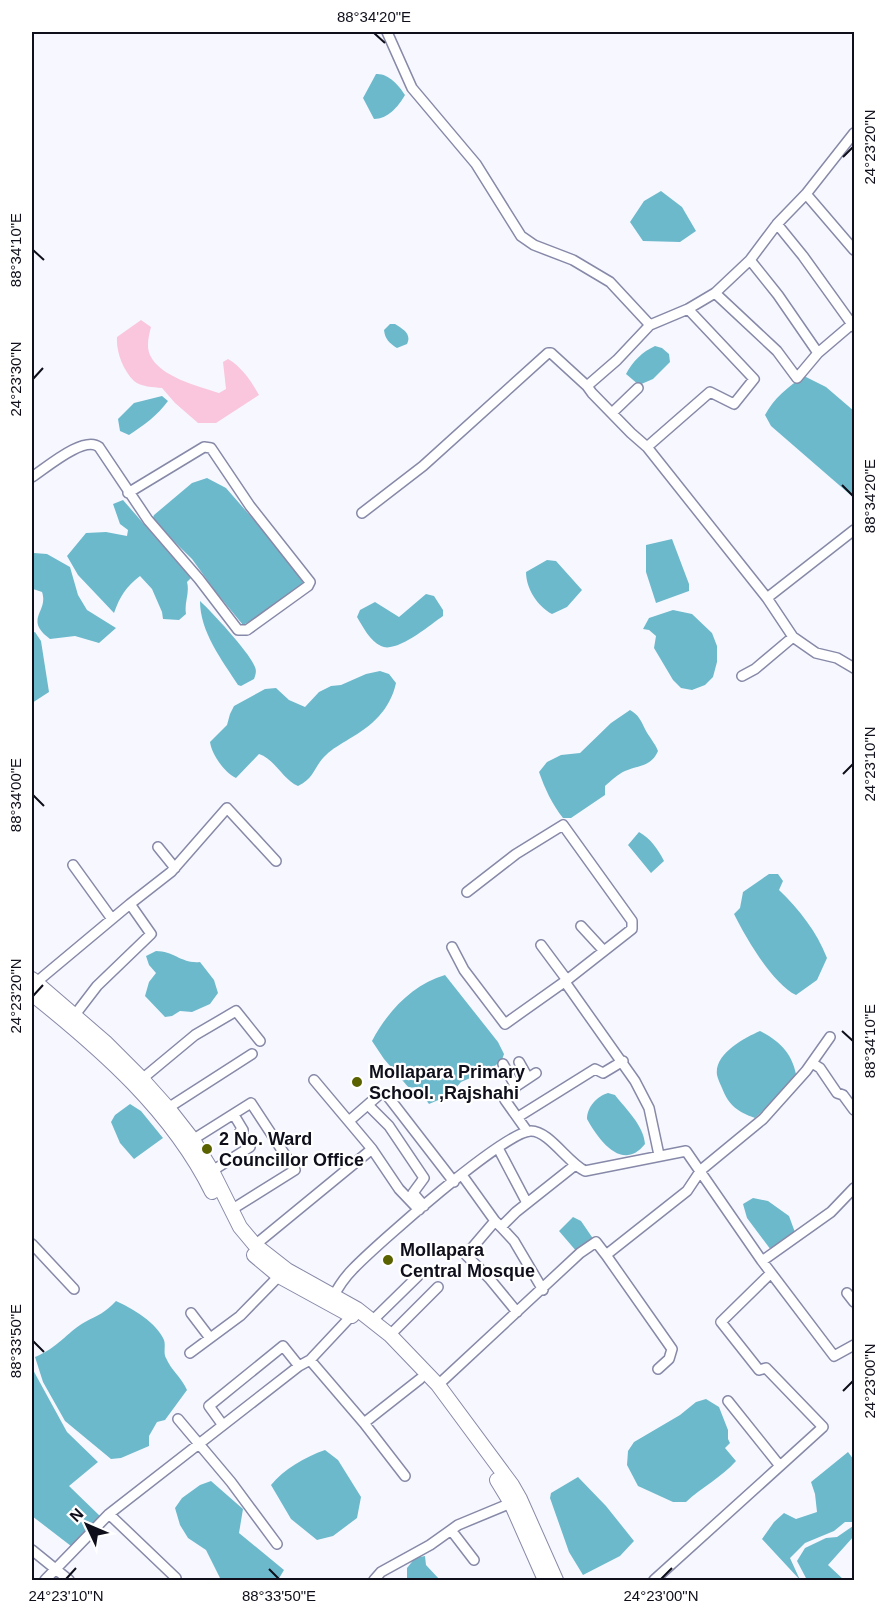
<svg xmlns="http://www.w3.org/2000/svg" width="886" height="1612" viewBox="0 0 886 1612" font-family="Helvetica,sans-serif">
<rect width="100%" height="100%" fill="#f7f8ff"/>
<path fill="#f9c6de" d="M 141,320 L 151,327 C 149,335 146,346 150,355 C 160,377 198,386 219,393 L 226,389 L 223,362 L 228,359 C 242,367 251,381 259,395 L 216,423 L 198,423 L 175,403 L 162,388 C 153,387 141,387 134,381 C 123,370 116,352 117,337 Z"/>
<path fill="#6db9cc" d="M 376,74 C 388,73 399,85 405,95 C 398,107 388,119 374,119 L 363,98 Z
M 661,191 L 682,207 L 696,231 L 680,242 L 643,241 L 630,222 L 644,201 Z
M 390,324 L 395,324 C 403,329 412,334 407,344 L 397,348 C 389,343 385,339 384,330 Z
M 655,346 L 662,348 L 669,354 L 670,362 L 653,379 L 639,385 L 626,374 C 633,361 642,352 655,346 Z
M 804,376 L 826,387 L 854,411 L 854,498 L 771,426 L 765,415 C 774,398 788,387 804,376 Z
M 162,396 L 168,401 C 158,415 143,426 129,435 L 120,431 L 118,419 L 134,403 Z
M 207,478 L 226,488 L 288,559 L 304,584 L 279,606 L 243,625 L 215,591 L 192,559 L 152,520 L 154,515 L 192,483 Z
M 123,500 L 191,578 L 187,582 C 190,593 184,602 186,614 L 179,620 L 163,619 L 162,612 L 152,589 L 140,576 C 126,587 120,596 114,613 L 78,575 L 67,556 L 86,533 L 106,532 L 127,536 L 128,530 L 120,524 L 113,504 Z
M 672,539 L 689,584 L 689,591 L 656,603 L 646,572 L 646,545 Z
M 34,553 L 47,554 L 70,567 L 78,595 L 87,610 L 116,628 L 99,643 L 75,636 L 50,639 C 23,619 49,612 42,592 L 33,589 L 32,585 L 32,555 Z
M 547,560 L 556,561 L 582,590 L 567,607 L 552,614 C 537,606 526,588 526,572 Z
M 426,594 L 434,596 L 443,610 L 443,616 C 430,625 396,654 381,646 C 370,641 363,627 357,617 L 360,610 L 375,602 L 399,617 Z
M 200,601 C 212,612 248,651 254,665 C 257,670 256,674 254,679 L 241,686 L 238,685 C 222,660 200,632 200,601 Z
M 673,610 L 692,614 L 712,633 L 717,646 L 717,662 L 713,677 L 705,685 L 692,690 L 681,688 L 673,680 L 654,648 L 656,636 L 649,630 L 643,629 L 649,618 Z
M 35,632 L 41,641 L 49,692 L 32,703 L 32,633 Z
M 380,671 L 389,674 L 396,683 C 390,710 372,726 349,739 C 341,744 332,749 326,755 C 314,766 315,778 298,786 C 282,779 276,760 259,754 L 236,778 C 224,772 212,755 210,742 L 227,725 L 230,714 L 234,706 L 265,689 L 276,688 L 289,700 L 305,707 L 319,692 L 331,686 L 341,685 L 366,674 Z
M 630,710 C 639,715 641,721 645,729 C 649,737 655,743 658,751 C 651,767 639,765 625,771 C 618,774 611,781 605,786 L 605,795 L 571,818 L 563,818 C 552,804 545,789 539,772 L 547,762 L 561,755 L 580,753 L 611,723 Z
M 639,832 C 651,839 658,849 664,861 L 651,873 L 628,845 Z
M 769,874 L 778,874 L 783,881 L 779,890 C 799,909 817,932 827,958 L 817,980 L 796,995 C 772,983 746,938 734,914 L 740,908 L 743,892 Z
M 156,951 C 174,951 182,964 200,962 L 214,980 L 218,993 L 210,1004 L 192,1012 L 180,1011 L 172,1016 L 165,1017 L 145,996 L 149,982 L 156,973 L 149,965 L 146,956 Z
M 445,975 L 498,1042 L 504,1054 L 502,1060 L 491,1069 L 461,1082 L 450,1095 L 429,1104 L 416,1087 L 409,1088 L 384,1059 L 372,1041 C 387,1012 413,984 445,975 Z
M 760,1031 C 781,1042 793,1054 797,1079 L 755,1118 C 738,1112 729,1106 722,1088 C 720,1084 718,1079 717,1075 C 714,1054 744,1038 760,1031 Z
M 608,1093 L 615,1095 C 626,1109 644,1126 645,1144 C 622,1173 598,1139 587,1119 C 587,1107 597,1096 608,1093 Z
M 130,1104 L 141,1111 L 163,1138 L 134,1159 L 120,1143 L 111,1122 L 115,1115 Z
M 753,1198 L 768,1201 L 789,1216 L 796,1235 L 771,1250 L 747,1218 L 743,1204 Z
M 573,1217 L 581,1221 L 594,1240 L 577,1252 L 559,1231 Z
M 116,1301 C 132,1308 157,1323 164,1340 C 166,1345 163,1353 166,1358 C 171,1370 182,1378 187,1390 L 165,1420 L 157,1422 L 149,1436 L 149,1446 L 121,1458 L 111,1459 L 65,1421 L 43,1382 L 35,1357 C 58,1348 66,1333 85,1322 C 98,1315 105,1313 116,1301 Z
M 32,1368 L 67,1432 L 98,1462 L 69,1486 L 100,1516 L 71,1546 L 32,1516 Z
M 706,1399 L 719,1407 L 728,1430 L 728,1439 L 730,1443 L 725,1448 L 736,1461 C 722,1477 702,1487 686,1502 L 673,1502 L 638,1486 L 627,1465 L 628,1451 L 634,1442 L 680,1415 L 696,1402 Z
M 325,1450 L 338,1460 L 361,1497 L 357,1518 L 333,1536 L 317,1540 L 291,1519 L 271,1485 C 284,1469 305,1457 325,1450 Z
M 848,1452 L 854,1460 L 854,1522 L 845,1522 L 834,1531 L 805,1543 L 790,1558 L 800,1580 L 762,1539 L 774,1522 L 784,1513 L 796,1519 L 817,1512 L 815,1494 L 811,1482 Z
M 578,1477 L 606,1506 L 634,1541 L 620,1556 L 583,1575 L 569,1552 L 550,1498 L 551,1493 Z
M 211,1481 L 243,1509 L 239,1533 L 284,1570 L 278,1580 L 221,1580 L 206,1550 L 188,1538 L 180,1525 L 175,1508 L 182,1498 L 200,1485 Z
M 853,1526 L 854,1536 L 828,1565 L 844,1580 L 807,1580 L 797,1561 L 805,1548 L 826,1538 L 837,1537 Z
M 425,1556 L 426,1565 L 440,1580 L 407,1580 L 407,1568 L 415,1558 Z"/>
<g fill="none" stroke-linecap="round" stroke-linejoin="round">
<g stroke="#8789a8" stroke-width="12">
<path id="street" d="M 387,32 L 412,88 L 476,164 L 521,236 L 534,245 L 573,260 L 610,282 L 650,325 L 617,360 L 587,386 L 592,393 L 631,433 L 647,447 L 767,598 L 793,637 L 816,653 L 837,658 L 854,668
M 806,194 L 854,250
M 777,224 L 803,256 L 854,327
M 750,260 L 778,295 L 818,353 L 852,324
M 715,293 L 777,351 L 797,378 L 818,353
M 650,325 L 688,309 L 715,293 L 750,260 L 777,224 L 806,194 L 854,133
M 612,413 L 638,388
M 647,447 L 710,392 L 734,404 L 754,379 L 688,309
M 32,477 C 46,468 84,435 99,447 L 148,520 L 199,579 L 238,630 L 247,630 L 308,586 L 310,582 L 250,506 L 211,448 L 204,447 L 128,493
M 362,513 L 423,466 L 548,353 L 551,353 L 587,386
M 767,598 L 854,530
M 742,676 L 755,669 L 793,637
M 158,847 L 175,868
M 73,865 L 112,919
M 581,926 L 604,951
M 541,945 L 567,980
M 452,947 L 464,970 L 505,1024 L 567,980 L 632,929 L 632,921 L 563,825 L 516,854 L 467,892
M 565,982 L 635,1081 L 649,1108 L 659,1155
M 33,985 L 130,904
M 71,1020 L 97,986 L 151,934 L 130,904 L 171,872 L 227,808 L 276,861
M 519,1062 L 528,1078
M 812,1063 L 820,1068 L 837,1093 L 843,1095 L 854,1110
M 503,1064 L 516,1087
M 142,1079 L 195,1035 L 236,1011 L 260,1041
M 314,1080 L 372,1149
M 368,1105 L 389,1126 L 424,1178 L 413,1193 L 424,1206
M 168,1108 L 252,1054
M 518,1117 L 595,1069 L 603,1073 L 623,1061
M 349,1121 L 380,1094 L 386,1094 L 454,1182
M 527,1131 L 505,1100 L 506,1093 L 536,1073
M 189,1142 L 251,1103 L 295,1170 L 231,1210
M 498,1148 L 527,1203
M 212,1171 L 250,1147 L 240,1131 L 243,1130 L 234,1115
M 462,1175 L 495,1221
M 501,1227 L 514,1241 L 543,1290
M 32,1244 L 74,1289
M 255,1245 L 372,1149 L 399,1189 L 419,1210
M 606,1255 L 672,1349 L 669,1359 L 658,1369
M 762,1261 L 831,1212 L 854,1188
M 771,1273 L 721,1322 L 759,1370 L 766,1368 L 823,1427 L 780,1466
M 847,1293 L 854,1302
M 332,1299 C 337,1289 345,1277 353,1269 C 376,1245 505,1131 531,1131 C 549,1131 567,1162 585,1171 L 686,1151 L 762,1261 L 834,1356 L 854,1345
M 517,1312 L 489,1278 L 466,1255 L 495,1221 L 501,1227 L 516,1212 L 574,1166
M 191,1313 L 210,1338
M 372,1321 L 418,1276
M 390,1335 L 438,1287
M 190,1353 L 240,1316 L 279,1276
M 310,1360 L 364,1423 L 420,1379
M 438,1385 L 580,1253 L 596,1242 L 606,1255 L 687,1191 L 701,1170 L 763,1119 L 806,1071 L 830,1037
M 178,1419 L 231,1482 L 277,1544
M 364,1423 L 405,1476
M 222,1424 L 209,1406 L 283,1346 L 299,1366
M 109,1514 L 176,1578
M 451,1530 L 474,1560
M 32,1550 L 69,1580
M 45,1580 L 109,1514 L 299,1366 L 310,1360 L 355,1312
M 374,1580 L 381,1572 L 430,1545 L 458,1525 L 511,1503
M 654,1580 L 780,1466 L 728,1401"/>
</g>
<g stroke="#8789a8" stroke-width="16">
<path id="secondary" d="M 32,979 L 105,1042 L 142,1079 L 168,1108 L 193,1140 L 212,1171 L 240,1227 L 255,1245 L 287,1270 L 357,1309 L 390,1335 L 438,1385 L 512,1485 L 520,1499 L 556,1580
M 32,994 C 101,1049 172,1111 212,1192
M 254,1255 L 279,1276 L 352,1316
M 497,1480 L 511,1503 L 545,1580"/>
</g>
<use href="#street" stroke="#fff" stroke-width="9"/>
<use href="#secondary" stroke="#fff" stroke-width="14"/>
</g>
<path fill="none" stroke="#0e0f1a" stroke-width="2" d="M 374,33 L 385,43M 843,157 L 853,147M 33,250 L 44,260M 33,379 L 43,368M 842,485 L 853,496M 843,774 L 853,764M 33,795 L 44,806M 33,996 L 43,985M 842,1031 L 853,1041M 33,1341 L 44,1352M 843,1391 L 853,1381M 269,1569 L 279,1579M 66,1579 L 76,1568M 661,1579 L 672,1568"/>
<g fill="#5a6200" stroke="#fff" stroke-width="2">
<circle cx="357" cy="1082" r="6"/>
<circle cx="207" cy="1149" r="6"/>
<circle cx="388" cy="1260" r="6"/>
</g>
<g text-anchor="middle" stroke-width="4.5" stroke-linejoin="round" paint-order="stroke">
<g font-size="18" font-weight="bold" fill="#0e0f1a" stroke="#fff" text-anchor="start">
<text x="369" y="1078">Mollapara Primary<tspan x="369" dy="21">School. ,Rajshahi</tspan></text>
<text x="219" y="1145">2 No. Ward<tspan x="219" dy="21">Councillor Office</tspan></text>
<text x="400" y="1256">Mollapara<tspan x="400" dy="21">Central Mosque</tspan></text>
</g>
</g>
<rect width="886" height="1612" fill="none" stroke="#ffffff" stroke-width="66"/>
<g transform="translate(87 1525) rotate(314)" stroke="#ffffff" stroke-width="4.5" paint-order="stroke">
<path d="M0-4.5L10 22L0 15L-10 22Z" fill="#0e0f1a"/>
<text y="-9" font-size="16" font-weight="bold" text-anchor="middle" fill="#0e0f1a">N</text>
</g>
<rect x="33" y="33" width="820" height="1546" fill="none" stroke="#0e0f1a" stroke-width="2"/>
<g font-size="15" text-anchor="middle" fill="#0e0f1a">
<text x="374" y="22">88°34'20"E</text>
<text transform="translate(870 147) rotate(-90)" y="5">24°23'20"N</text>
<text transform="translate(16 250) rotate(-90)" y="5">88°34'10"E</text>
<text transform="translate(16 379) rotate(-90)" y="5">24°23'30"N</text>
<text transform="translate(870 496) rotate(-90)" y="5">88°34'20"E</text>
<text transform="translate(870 764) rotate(-90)" y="5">24°23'10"N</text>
<text transform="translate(16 795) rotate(-90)" y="5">88°34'00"E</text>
<text transform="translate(16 996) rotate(-90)" y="5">24°23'20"N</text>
<text transform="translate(870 1041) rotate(-90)" y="5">88°34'10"E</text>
<text transform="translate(16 1341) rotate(-90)" y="5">88°33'50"E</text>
<text transform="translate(870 1381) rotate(-90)" y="5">24°23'00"N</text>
<text x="66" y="1601">24°23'10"N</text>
<text x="279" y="1601">88°33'50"E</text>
<text x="661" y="1601">24°23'00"N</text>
</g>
</svg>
